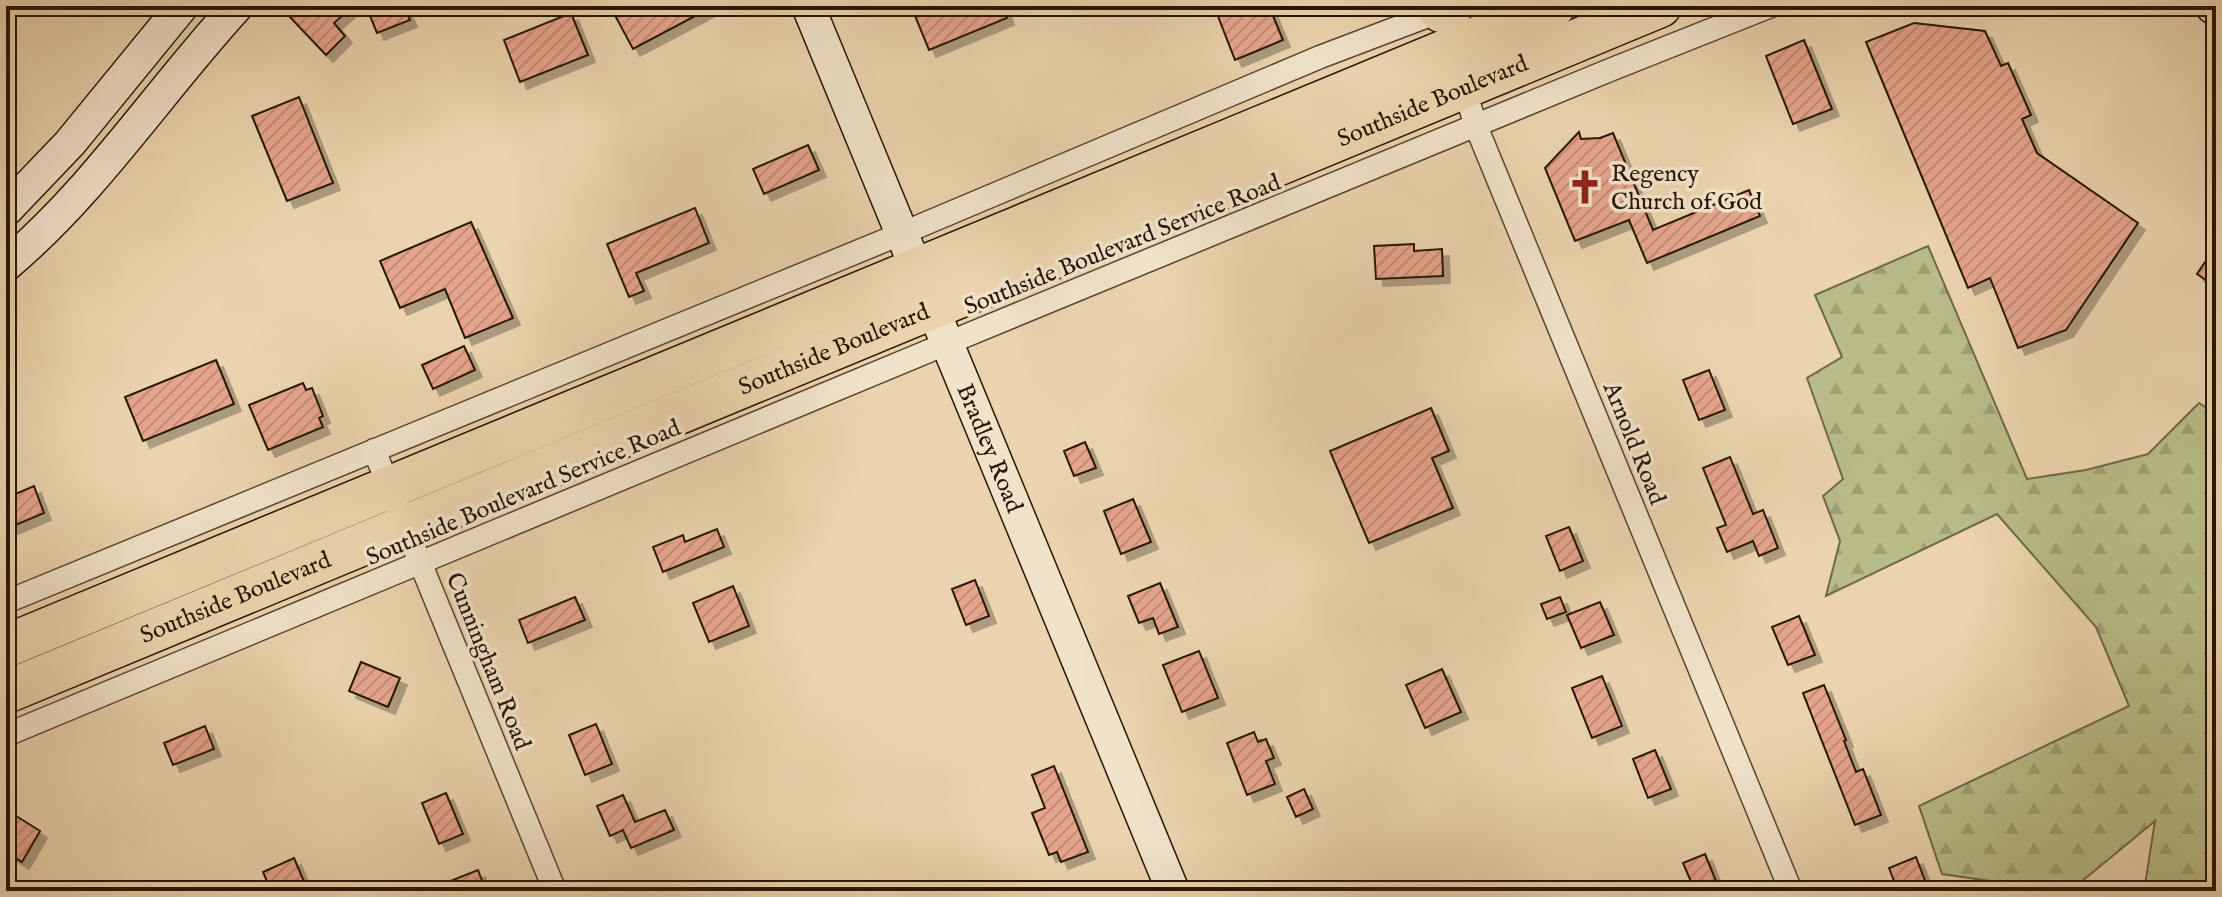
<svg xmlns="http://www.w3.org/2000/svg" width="2222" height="897" viewBox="0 0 2222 897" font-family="'IM FELL English',serif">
<defs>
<pattern id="forest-firs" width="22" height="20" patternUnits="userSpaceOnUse" patternTransform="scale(2)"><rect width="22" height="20" fill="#b8bc88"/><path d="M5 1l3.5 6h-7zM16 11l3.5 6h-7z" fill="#9ea174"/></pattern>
<pattern id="building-hatch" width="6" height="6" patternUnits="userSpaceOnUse" patternTransform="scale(2)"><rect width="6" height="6" fill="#e5a48c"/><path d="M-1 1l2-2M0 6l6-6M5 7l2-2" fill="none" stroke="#c48c77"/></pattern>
<filter id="shadow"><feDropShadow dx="7" dy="7" stdDeviation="0" flood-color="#0004"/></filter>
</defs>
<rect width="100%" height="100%" fill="#ead3ad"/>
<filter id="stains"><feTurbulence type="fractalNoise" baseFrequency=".0025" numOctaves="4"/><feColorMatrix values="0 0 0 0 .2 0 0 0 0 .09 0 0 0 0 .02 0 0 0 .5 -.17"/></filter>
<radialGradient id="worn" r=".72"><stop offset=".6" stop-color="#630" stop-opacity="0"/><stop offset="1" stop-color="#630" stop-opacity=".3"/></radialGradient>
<path fill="url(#forest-firs)" stroke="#706847" stroke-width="2" d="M 1928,246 L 2027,479 L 2086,470 L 2148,454 L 2199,403 L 2216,414 L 2216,891 L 2144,891 L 2155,821 L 2070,891 L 2006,891 L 1997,882 L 1942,874 L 1919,806 L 2129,706 L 2096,627 L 1997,514 L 1826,596 L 1840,541 L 1823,496 L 1843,479 L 1807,378 L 1842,357 L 1815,295 Z"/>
<path fill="url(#building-hatch)" stroke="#281506" stroke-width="2" filter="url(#shadow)" d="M 297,6 L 353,6 L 334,23 L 345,36 L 326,55 L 288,15 Z
M 366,6 L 404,6 L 410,20 L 377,33 Z
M 610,6 L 714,6 L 633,49 Z
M 911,6 L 1003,6 L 1007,18 L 929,50 Z
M 1214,6 L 1269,6 L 1283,40 L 1235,60 Z
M 571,13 L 588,55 L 520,82 L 504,40 Z
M 1914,23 L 1985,31 L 2001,66 L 2008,63 L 2031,115 L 2022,119 L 2037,153 L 2138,223 L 2066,330 L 2018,348 L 1990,278 L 1968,288 L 1866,42 Z
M 1804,40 L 1832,109 L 1793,124 L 1766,56 Z
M 299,97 L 333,183 L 287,201 L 252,116 Z
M 1579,132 L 1581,139 L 1600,138 L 1613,133 L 1653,230 L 1749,190 L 1760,216 L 1647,263 L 1629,220 L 1575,241 L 1545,168 Z
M 808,145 L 819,170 L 764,194 L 753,169 Z
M 695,208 L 709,243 L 636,273 L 644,291 L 629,297 L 607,244 Z
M 471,222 L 513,318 L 465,338 L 445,289 L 400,308 L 380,261 Z
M 1414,244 L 1414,251 L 1442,249 L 1443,276 L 1376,279 L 1374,246 Z
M 2216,246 L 2216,287 L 2197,274 Z
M 464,346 L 475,370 L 433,389 L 422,365 Z
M 216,360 L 234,404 L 143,441 L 125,397 Z
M 1709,370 L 1725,410 L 1699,420 L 1683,380 Z
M 303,383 L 306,390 L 312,388 L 323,416 L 319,418 L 323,427 L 268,450 L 249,405 Z
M 1431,408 L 1449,451 L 1432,458 L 1453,508 L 1369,543 L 1330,451 Z
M 1085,442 L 1096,468 L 1074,476 L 1064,451 Z
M 1730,457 L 1753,514 L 1763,510 L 1778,548 L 1759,556 L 1753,541 L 1727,552 L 1717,528 L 1726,525 L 1703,468 Z
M 34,486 L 44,513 L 6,529 L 6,498 Z
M 1133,499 L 1151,542 L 1121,554 L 1104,511 Z
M 1569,527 L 1583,561 L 1560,571 L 1546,536 Z
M 717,529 L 724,547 L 663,572 L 653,547 L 683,535 L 685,542 Z
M 975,580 L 989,616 L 966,625 L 952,589 Z
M 1160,583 L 1178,627 L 1159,634 L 1153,618 L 1139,623 L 1128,596 Z
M 733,586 L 749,626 L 709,642 L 693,603 Z
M 575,597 L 585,620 L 528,643 L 519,620 Z
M 1560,597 L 1566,612 L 1547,619 L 1541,604 Z
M 1600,602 L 1614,635 L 1581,648 L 1567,615 Z
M 1799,616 L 1815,655 L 1788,665 L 1772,627 Z
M 1199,651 L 1218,698 L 1182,712 L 1163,665 Z
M 361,662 L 400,678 L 388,707 L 349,691 Z
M 1442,669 L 1461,712 L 1425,728 L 1406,685 Z
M 1602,676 L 1622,726 L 1592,738 L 1572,688 Z
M 1824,685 L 1846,740 L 1844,741 L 1856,772 L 1863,769 L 1881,815 L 1855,825 L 1803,693 Z
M 596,724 L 612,764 L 585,775 L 569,735 Z
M 205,726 L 214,749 L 173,765 L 164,743 Z
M 1254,732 L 1258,742 L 1266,739 L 1274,758 L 1266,761 L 1275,784 L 1247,795 L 1227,743 Z
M 1655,750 L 1671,789 L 1648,798 L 1633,759 Z
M 1054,766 L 1088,852 L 1061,862 L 1057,852 L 1049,855 L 1032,813 L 1045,808 L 1032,775 Z
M 1304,789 L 1313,809 L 1296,817 L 1287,797 Z
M 446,793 L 463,834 L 439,844 L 422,803 Z
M 623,795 L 635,822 L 665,810 L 674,830 L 631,848 L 623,830 L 610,836 L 597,806 Z
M 13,814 L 40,831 L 22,862 L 6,852 L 6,826 Z
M 1705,854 L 1720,891 L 1695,891 L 1683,863 Z
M 1916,857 L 1929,891 L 1898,891 L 1889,868 Z
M 294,858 L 308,891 L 271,891 L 263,872 Z
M 478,870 L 486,891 L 428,891 L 428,890 Z"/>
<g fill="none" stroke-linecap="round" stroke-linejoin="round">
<g stroke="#584430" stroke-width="25">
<path id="street" d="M 1462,81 L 1476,126 L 1791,891
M 374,450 L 555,891
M 6,602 L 903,233 L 1320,57 L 1441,11 L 1443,17
M 6,735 L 948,343 L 1610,70 L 1771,6"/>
</g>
<g stroke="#281506" stroke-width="35">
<g id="secondary">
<path id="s1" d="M 808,6 L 1173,891"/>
<path d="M 6,210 L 70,143 L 182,6"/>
<path d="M 6,265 C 95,190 159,91 237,6"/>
</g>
</g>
<g stroke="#281506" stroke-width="39">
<path id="primary" d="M 2214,6 L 2216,7"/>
</g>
<g stroke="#281506" stroke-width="45">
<g id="highway">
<path d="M 1441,11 L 1452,6"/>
<path d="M 6,646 L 1554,6"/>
<path id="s2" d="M 6,692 L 1660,6"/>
</g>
</g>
<use href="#street" stroke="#f1e2ca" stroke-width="22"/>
<use href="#secondary" stroke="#f1e2ca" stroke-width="32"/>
<use href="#primary" stroke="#ead3ad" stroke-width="36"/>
<use href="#highway" stroke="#ead3ad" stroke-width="42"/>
</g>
<defs>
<g id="church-bare" transform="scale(2.76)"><path d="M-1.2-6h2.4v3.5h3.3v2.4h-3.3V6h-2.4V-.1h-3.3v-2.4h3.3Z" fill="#8f2418" stroke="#f1e2ca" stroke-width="2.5" paint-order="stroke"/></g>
</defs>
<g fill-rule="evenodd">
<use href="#church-bare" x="1585" y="187"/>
</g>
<g text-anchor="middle" stroke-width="7" stroke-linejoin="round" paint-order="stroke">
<g font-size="24" fill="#281506" stroke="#f1e2ca">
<text dy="8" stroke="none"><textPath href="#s2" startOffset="1544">Southside Boulevard</textPath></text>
<text transform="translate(1122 244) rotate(-22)" y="8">Southside Boulevard Service Road</text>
<text dy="8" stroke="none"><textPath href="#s2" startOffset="896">Southside Boulevard</textPath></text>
<text transform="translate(1635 443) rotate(68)" y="8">Arnold Road</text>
<text dy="8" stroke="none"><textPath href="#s1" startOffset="478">Bradley Road</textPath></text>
<text transform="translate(523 492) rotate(-23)" y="8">Southside Boulevard Service Road</text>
<text dy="8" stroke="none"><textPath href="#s2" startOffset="248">Southside Boulevard</textPath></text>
<text transform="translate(489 661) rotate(68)" y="8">Cunningham Road</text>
</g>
<g font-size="24" fill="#281506" stroke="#f1e2ca" text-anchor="start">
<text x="1611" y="181">Regency<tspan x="1611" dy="28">Church of God</tspan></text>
</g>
</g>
<rect width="2222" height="897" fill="none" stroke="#ead3ad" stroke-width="32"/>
<rect x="8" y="8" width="2206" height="881" fill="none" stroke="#281506" stroke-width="4"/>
<rect x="16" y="16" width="2190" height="865" fill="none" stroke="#281506" stroke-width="2"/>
<rect width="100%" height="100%" filter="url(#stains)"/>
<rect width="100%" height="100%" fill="url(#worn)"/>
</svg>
